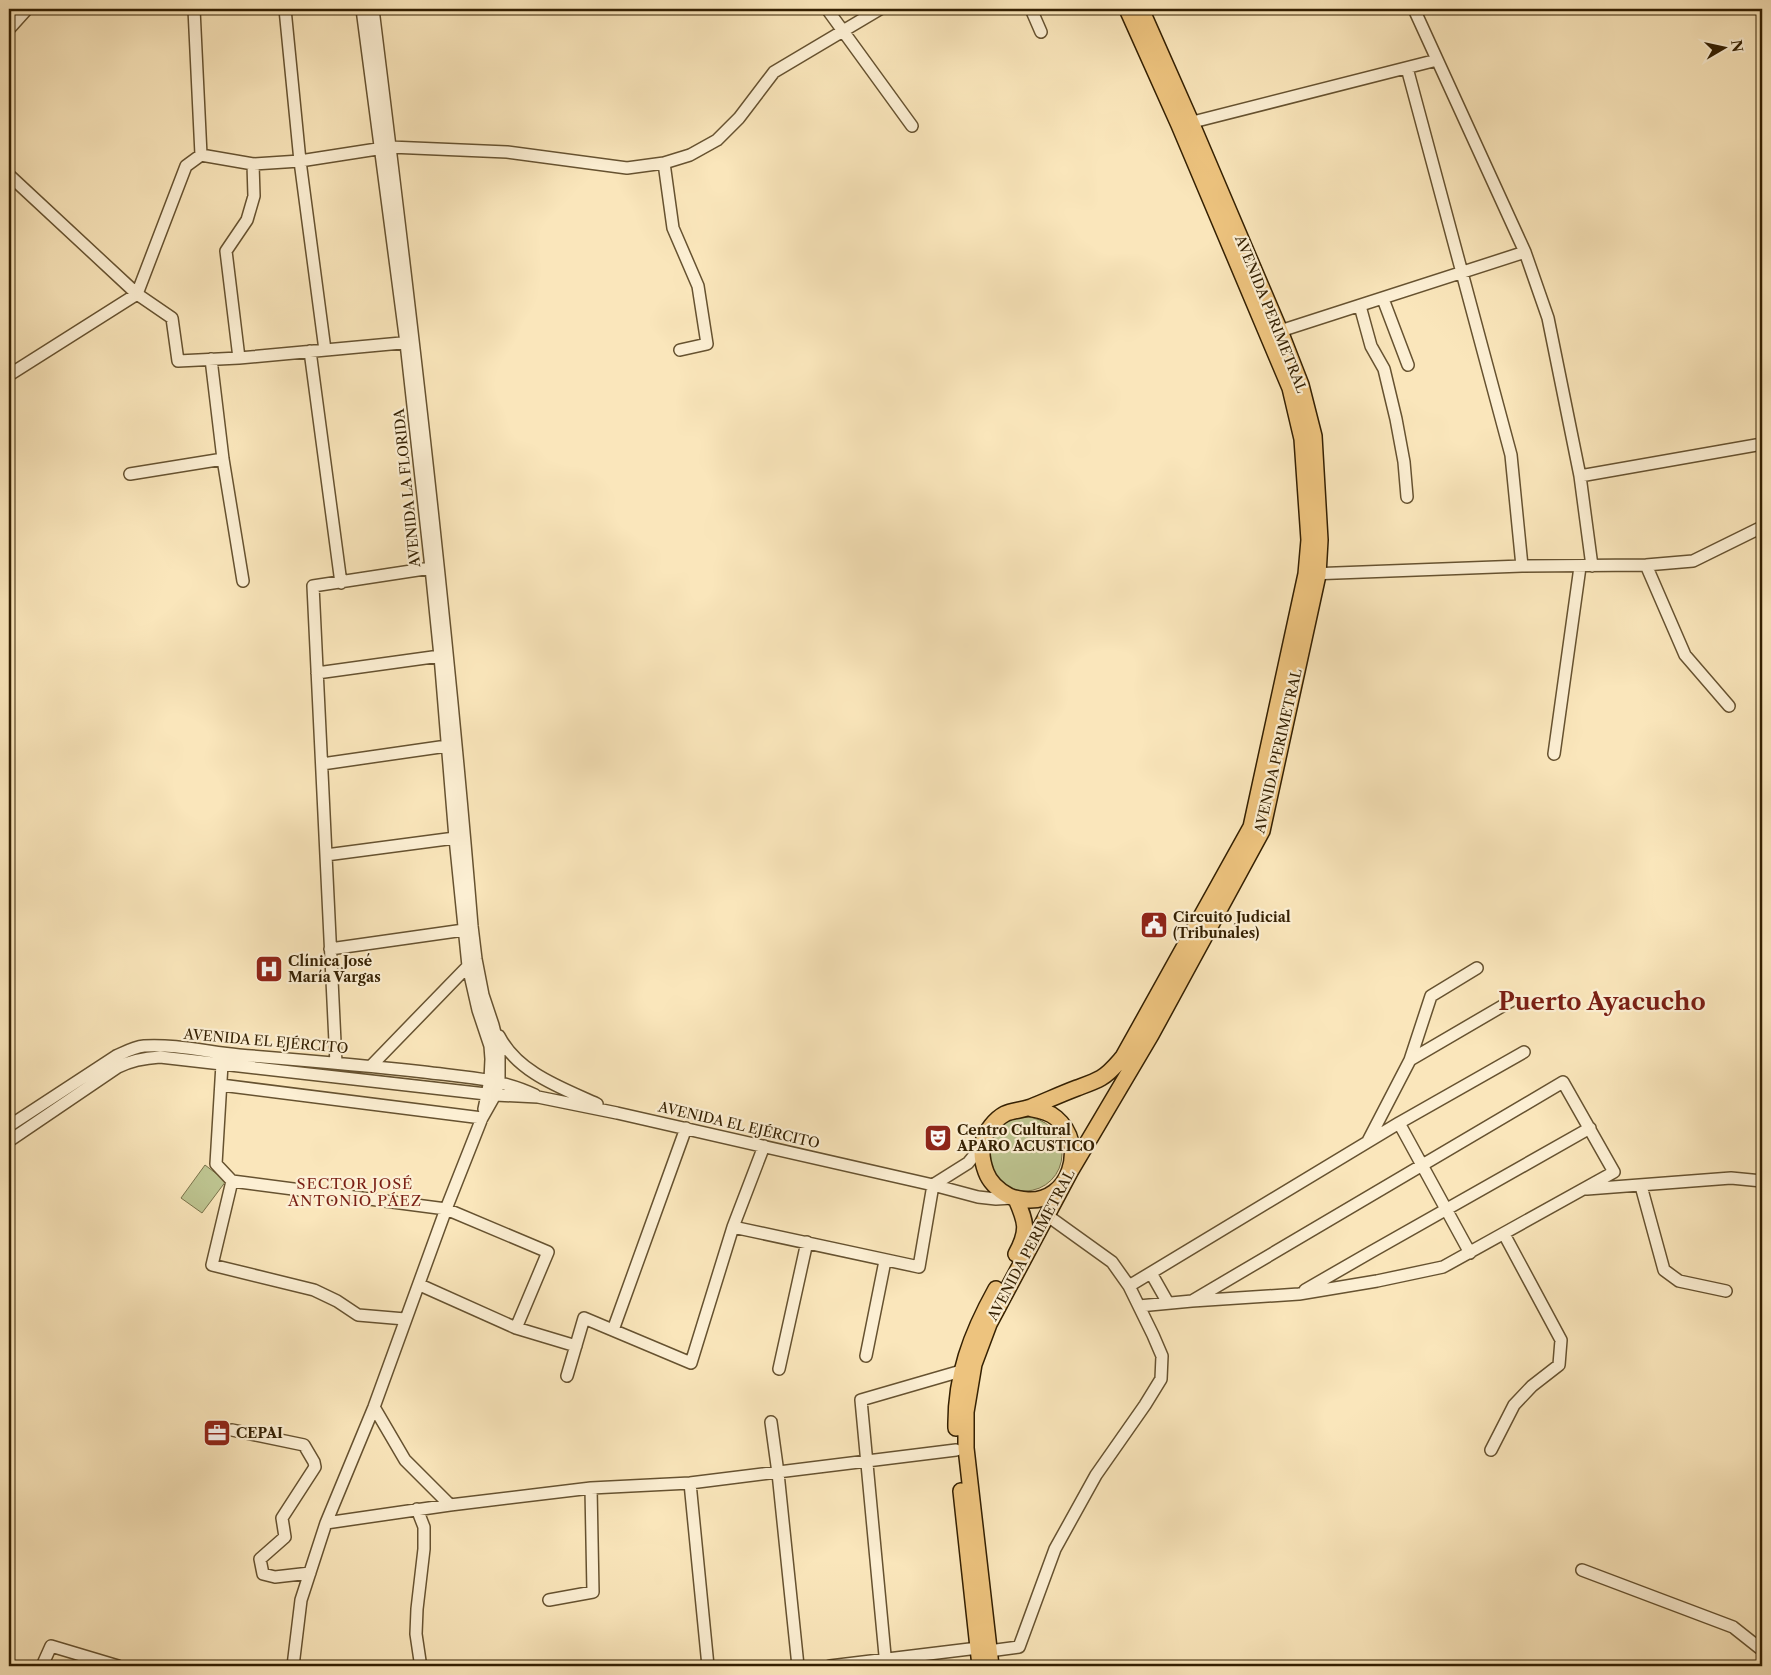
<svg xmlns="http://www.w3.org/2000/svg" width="1771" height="1675" viewBox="0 0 1771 1675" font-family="'Libre Caslon Text',serif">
<rect width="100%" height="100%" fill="#fae6bb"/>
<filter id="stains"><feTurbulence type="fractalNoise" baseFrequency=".004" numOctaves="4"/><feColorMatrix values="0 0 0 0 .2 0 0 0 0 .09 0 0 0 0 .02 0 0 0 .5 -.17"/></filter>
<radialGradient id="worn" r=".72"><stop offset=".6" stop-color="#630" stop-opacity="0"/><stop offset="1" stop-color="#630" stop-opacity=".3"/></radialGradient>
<path fill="#bec591" stroke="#79724a" d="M988 1154a37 37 0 1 1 74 0a37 37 0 1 1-74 0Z
M 205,1165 L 226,1181 L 202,1213 L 181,1198 Z"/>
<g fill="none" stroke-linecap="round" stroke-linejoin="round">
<g stroke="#665230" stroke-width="14">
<path id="minor" d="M 194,9 L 201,155
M 285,9 L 300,161 L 325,350
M 362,9 L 406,343 L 431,568 L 440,656 L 455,838 L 468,966 L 478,1010 L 490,1046 L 491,1059 L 490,1080 L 484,1109
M 827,9 L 912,126
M 1031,9 L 1041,32
M 1414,9 L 1525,252 L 1548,318 L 1580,476 L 1592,566
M 9,29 L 27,9
M 1407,68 L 1511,455 L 1522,566
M 1185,124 L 1437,60
M 664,163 L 673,228 L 698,286 L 707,344 L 680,350
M 9,175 L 137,294 L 172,318 L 178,361 L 239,358 L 412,342
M 1383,299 L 1408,365
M 1360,306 L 1371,346 L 1384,369 L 1396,419 L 1404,462 L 1407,497
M 1274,333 L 1525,252
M 310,351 L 341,583
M 239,358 L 226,251 L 247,220 L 254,196 L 253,164
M 211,359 L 223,459 L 243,581
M 9,375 L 137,294 L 186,166 L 201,155 L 253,164 L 300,161 L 390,147 L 507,152 L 627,168 L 664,163 L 690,155 L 717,140 L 739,118 L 774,72 L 880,9
M 130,474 L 223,459
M 1580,476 L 1762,444
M 1646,565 L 1685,655 L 1729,706
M 1310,574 L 1522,566 L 1646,565 L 1693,561 L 1762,527
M 317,673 L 440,656
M 1554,754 L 1580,567
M 322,764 L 447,746
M 326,855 L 455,838
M 330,949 L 464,930
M 499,1036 C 518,1073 562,1088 597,1104
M 1410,1060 L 1511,1001
M 336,1063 L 313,586 L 431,568
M 222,1064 L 216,1164 L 232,1181 L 446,1209 L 548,1252 L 516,1328
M 371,1066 L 468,966
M 221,1085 L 482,1118
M 1399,1123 L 1470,1253
M 9,1126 L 116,1056 C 125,1052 134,1047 144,1046 C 175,1044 208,1052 239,1055 C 301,1060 362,1065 424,1072 C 462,1077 500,1078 535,1095
M 9,1141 L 118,1067 C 132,1060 144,1058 160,1057 L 495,1095 L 538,1097 L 617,1113 L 933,1185 L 978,1197 L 996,1199 L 1012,1198
M 1368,1141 L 1410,1060 L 1431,996 L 1477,968
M 232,1181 L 212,1265 L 314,1290 L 337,1301 L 358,1315 L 405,1319
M 933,1185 L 968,1163 L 982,1146
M 1641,1186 L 1664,1270 L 1679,1281 L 1726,1291
M 1587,1189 L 1731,1178 L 1762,1181
M 733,1227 L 919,1267 L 933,1185
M 1151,1273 L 1168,1303
M 420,1285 L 516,1328 L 576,1346
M 1129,1286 L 1399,1123 L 1524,1052
M 1305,1290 L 1371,1252 L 1590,1128
M 1139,1306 L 1192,1301 L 1299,1294 L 1377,1281 L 1443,1267 L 1614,1172 L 1563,1082 L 1192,1301
M 613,1330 L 686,1128
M 866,1356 L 885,1261
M 779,1369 L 807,1242
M 567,1376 L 584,1318 L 691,1363 L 733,1227 L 764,1146
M 374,1407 L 405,1460 L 450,1505
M 771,1422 L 778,1473 L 798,1666
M 232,1430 L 304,1445 L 314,1462 L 315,1467 L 282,1518 L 285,1537 L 260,1559 L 263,1574 L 275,1577 L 310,1573
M 1491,1450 L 1514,1405 L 1532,1386 L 1559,1365 L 1561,1340 L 1504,1234
M 690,1483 L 708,1666
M 417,1509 L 424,1527 L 424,1549 L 417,1609 L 416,1634 L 420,1661 L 422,1666
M 326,1523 L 450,1505 L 591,1488 L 690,1483 L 956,1450
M 1582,1570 L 1733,1627 L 1762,1650
M 549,1600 L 593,1592 L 591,1488
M 989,1651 L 1019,1647 L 1055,1549 L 1096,1475 L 1145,1405 L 1161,1379 L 1162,1356 L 1153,1335 L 1129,1286 L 1112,1262 L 1048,1216
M 42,1666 L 51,1646 L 118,1666
M 293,1666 L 301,1600 L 326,1523 L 374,1407 L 446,1209 L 482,1118 L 495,1095 L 499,1082 L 499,1049 L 493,1025 L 483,995 L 476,959 L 472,926 C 447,619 411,314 373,9
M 830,1666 L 978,1648
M 886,1666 L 861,1400 L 961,1371"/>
</g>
<g stroke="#342002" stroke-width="18">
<path id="major" d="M 1028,1108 C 1038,1110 1048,1111 1056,1118 C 1088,1145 1070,1203 1027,1200 C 1020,1199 1015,1199 1009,1196 C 998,1190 990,1183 986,1172 C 980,1156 980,1139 991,1126 C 1006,1108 1013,1113 1031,1107 C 1046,1101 1061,1094 1077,1088 C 1085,1085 1094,1082 1101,1078 C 1110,1073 1116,1065 1123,1057 L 1251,827 L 1306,574 L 1309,540 L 1302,439 L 1290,388 L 1179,125 L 1127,9
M 1016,1199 C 1026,1222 1029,1230 1016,1254
M 956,1428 C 955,1376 971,1334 996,1289
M 961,1491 L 980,1666
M 991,1666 L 966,1448 L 966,1412 L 974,1364 L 989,1324 L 1070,1172 L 1151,1035 L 1262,831 L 1318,575 L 1320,540 L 1314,436 L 1301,385 L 1280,331 L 1191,122 L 1141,9"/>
</g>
<use href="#minor" stroke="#fcefd3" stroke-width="11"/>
<use href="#major" stroke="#edc37e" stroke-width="15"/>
</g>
<defs>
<g id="civic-square" transform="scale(1.4375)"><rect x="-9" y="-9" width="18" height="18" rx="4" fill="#8f2418" stroke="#fcefd3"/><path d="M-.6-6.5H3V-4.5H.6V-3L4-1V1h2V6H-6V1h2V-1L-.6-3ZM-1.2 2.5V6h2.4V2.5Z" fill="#fff"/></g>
<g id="hospital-square" transform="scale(1.4375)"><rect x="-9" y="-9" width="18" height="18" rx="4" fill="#8f2418" stroke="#fcefd3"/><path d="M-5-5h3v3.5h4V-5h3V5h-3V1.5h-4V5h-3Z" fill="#fff"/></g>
<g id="theatre-square" transform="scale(1.4375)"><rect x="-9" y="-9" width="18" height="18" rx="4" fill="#8f2418" stroke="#fcefd3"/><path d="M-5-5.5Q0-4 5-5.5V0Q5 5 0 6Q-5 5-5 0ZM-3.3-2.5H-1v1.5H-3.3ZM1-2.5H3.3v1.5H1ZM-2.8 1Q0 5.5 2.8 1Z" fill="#fff"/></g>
<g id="office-square" transform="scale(1.4375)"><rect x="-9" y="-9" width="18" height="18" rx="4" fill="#8f2418" stroke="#fcefd3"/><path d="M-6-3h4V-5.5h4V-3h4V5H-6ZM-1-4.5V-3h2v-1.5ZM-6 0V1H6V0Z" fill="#fff"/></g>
</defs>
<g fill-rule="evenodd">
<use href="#civic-square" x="1154" y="925"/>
<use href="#hospital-square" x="269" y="969"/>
<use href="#theatre-square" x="938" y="1138"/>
<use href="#office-square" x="217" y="1433"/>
</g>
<g text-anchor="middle" stroke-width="4.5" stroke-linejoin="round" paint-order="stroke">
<g font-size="14" fill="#342002" stroke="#fcefd3">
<text transform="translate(1271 314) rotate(68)" y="5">AVENIDA PERIMETRAL</text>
<text transform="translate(407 488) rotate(-96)" y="5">AVENIDA LA FLORIDA</text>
<text transform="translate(1278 751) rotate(-77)" y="5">AVENIDA PERIMETRAL</text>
<text transform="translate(266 1041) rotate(5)" y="5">AVENIDA EL EJÉRCITO</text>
<text transform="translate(739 1125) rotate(13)" y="5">AVENIDA EL EJÉRCITO</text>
<text transform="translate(1031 1245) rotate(-62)" y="5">AVENIDA PERIMETRAL</text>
</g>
<g font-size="14" font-weight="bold" fill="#342002" stroke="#fcefd3" text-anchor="start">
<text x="1173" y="922">Circuito Judicial<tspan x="1173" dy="16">(Tribunales)</tspan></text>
<text x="288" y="966">Clínica José<tspan x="288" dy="16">María Vargas</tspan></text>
<text x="957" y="1135">Centro Cultural<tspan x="957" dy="16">APARO ACUSTICO</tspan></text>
<text x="236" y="1438">CEPAI</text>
</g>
<g font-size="15" letter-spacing="1" fill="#7a1f14" stroke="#fcefd3">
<text x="355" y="1189">SECTOR JOSÉ<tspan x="355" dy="17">ANTONIO PÁEZ</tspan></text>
</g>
<g font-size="24" font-weight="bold" fill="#7a1f14" stroke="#fcefd3">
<text x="1602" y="1010">Puerto Ayacucho</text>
</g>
</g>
<rect width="1771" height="1675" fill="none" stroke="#fae6bb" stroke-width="30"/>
<rect x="10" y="10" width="1751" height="1655" fill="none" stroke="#342002" stroke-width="2.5"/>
<rect x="15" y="15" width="1741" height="1645" fill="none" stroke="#342002"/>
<g transform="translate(1724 48) rotate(81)" stroke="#fcefd3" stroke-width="4" paint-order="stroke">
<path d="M0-4L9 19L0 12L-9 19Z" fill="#342002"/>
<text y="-8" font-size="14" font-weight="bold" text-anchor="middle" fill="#342002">N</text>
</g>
<rect width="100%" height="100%" filter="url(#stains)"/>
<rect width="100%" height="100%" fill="url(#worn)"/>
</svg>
